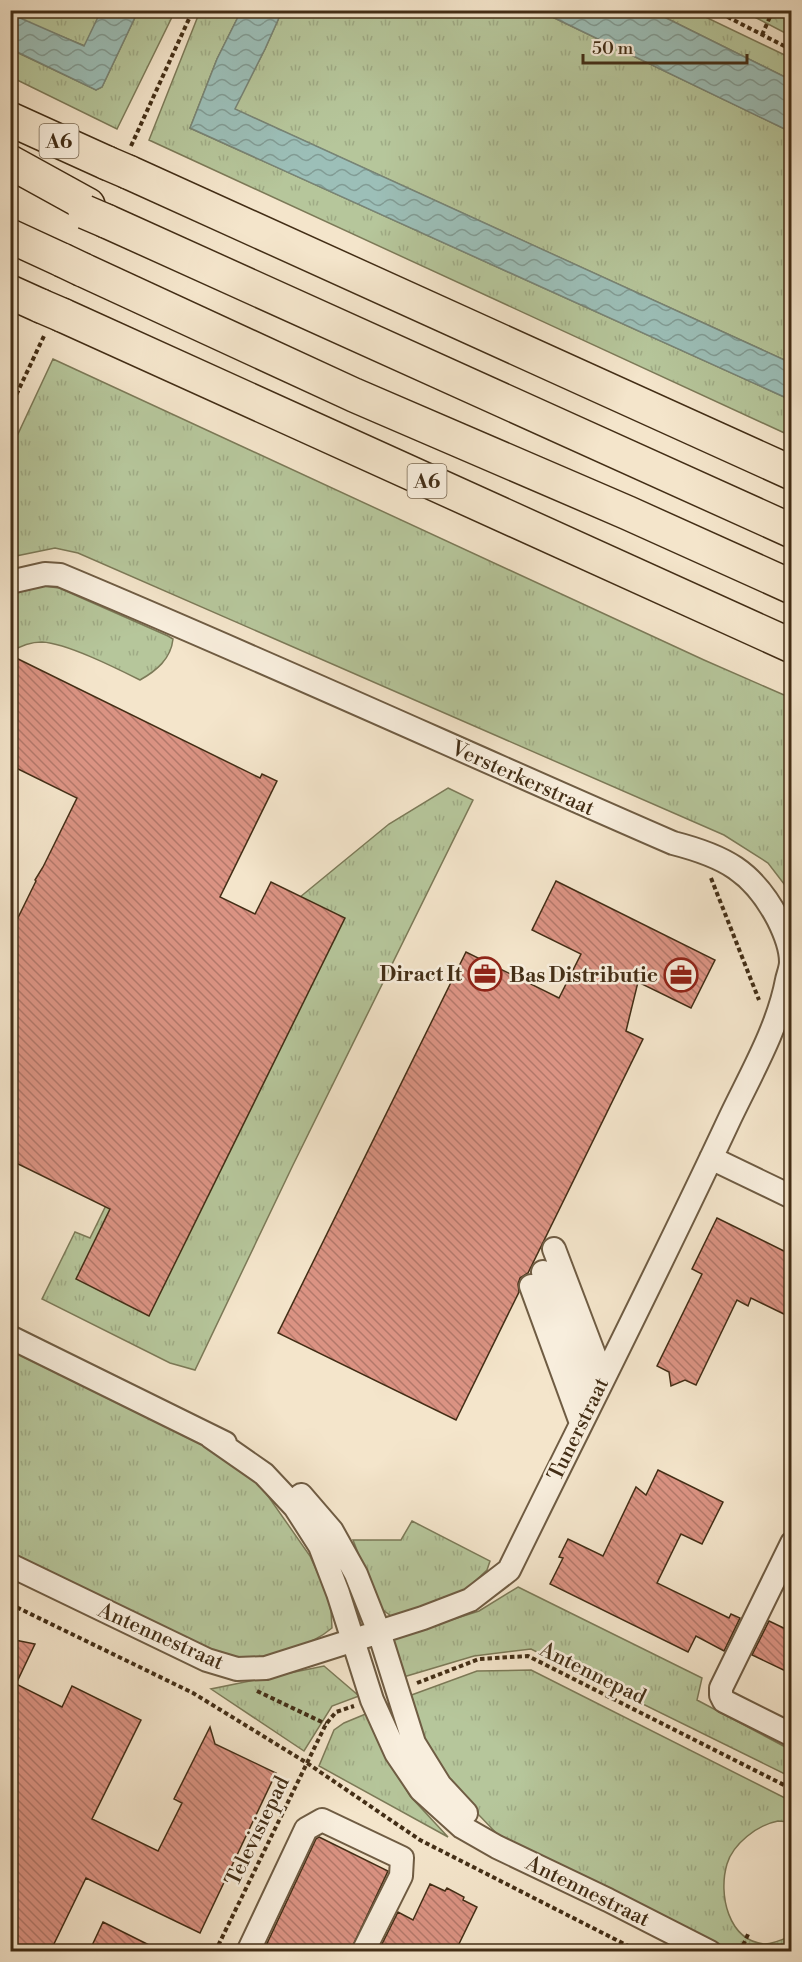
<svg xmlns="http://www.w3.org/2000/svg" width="802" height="1962" viewBox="0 0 802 1962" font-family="'Libre Bodoni',serif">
<defs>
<pattern id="grass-tufts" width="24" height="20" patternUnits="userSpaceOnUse" patternTransform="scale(1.5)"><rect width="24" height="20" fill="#b6c69b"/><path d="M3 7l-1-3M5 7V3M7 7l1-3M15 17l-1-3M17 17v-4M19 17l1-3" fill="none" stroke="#9eaa85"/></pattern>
<pattern id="park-crowns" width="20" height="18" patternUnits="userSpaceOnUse" patternTransform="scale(1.5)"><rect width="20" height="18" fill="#b6c69b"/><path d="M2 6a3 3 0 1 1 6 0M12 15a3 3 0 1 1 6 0" fill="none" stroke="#9eaa85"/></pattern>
<pattern id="water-waves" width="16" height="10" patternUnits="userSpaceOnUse" patternTransform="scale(1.5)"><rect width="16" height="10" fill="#9cbfb8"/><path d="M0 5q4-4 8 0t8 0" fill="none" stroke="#819c95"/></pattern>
<pattern id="building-back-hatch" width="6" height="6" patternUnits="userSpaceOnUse" patternTransform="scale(1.5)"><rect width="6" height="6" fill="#db9383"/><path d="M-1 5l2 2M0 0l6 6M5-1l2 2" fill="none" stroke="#b3786a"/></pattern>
</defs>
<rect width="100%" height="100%" fill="#f4e5cb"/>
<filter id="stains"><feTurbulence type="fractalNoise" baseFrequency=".00333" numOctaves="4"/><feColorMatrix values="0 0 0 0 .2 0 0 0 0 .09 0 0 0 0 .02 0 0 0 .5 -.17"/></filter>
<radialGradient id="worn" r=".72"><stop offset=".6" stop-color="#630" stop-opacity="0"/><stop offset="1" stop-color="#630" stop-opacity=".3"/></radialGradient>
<path fill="url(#grass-tufts)" stroke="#7c7a58" stroke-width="1.5" d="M 11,10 L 101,11 L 85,46 L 19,19 L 11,14 Z
M 138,11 L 175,11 L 117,129 L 11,77 L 10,49 L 96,90 L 102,87 Z
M 200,11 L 241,11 L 217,59 L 190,128 L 791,400 L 791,436 L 149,140 Z
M 282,11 L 540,11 L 791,132 L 791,363 L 234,109 L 265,49 Z
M 652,11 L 693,11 L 791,58 L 791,80 Z
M 53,359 L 704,660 L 791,698 L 791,893 L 768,863 L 724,835 L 78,553 L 55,548 L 11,557 L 11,449 Z
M 36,585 L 59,588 L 168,636 L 173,639 C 171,659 156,671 140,680 C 116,668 66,643 42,642 C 30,642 20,646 11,652 L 11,591 Z
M 448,788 L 473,800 L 293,1165 L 195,1370 L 170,1363 L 42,1299 L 75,1232 L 90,1238 L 217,979 L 266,925 L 389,824 Z
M 10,1350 L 225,1456 L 261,1486 L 310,1556 L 327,1594 L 331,1611 L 332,1628 C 311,1646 270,1658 242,1658 C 235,1659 226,1657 219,1656 L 11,1555 Z
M 412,1521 L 490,1561 L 487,1570 L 459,1596 L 391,1616 L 379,1607 L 353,1540 L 401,1540 Z
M 518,1587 L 702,1678 L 697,1700 L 791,1750 L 791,1777 L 531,1649 L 474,1656 L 400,1678 L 389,1646 L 394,1638 L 479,1611 Z
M 324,1666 L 359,1696 L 332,1706 L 304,1751 L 211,1689 Z
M 531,1670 L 791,1801 L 791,1822 C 787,1822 782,1821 778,1821 C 757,1825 733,1844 727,1864 C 718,1894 728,1941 765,1944 C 773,1944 784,1939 791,1936 L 791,1951 L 733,1951 L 501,1838 L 451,1786 L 419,1735 L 406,1697 L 477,1671 Z
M 368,1713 L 384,1753 L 410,1796 L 448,1837 L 319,1766 L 334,1730 L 344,1723 Z"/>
<path fill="url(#park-crowns)" stroke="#7c7a58" stroke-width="1.5" d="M 743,11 L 791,11 L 791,36 Z"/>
<path fill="url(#water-waves)" stroke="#788577" stroke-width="1.5" d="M 101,11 L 138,11 L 102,87 L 96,90 L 11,49 L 11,14 L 84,46 Z
M 241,11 L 282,11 L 265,49 L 235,109 L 791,363 L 791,400 L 190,128 L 217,59 Z
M 540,11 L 652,11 L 791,80 L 791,132 Z"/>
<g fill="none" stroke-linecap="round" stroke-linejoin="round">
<path stroke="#788577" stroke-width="7" d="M 751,13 L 753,10"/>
</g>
<path fill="url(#building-back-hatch)" stroke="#432e16" stroke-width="1.5" d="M 10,655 L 260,778 L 262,774 L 277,781 L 220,897 L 255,914 L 271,882 L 345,918 L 149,1316 L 76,1279 L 110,1209 L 10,1160 L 10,934 L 36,881 L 35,880 L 43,867 L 77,798 L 10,765 Z
M 556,881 L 715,960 L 691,1008 L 638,982 L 626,1031 L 643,1039 L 528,1273 L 520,1278 L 518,1284 L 519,1292 L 456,1420 L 278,1333 L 466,952 L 559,998 L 581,954 L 532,930 Z
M 717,1218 L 792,1255 L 792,1318 L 751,1298 L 748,1306 L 737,1300 L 696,1385 L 685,1380 L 671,1386 L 669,1372 L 657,1366 L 702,1274 L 692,1269 Z
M 658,1470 L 723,1502 L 702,1544 L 681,1534 L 657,1583 L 729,1618 L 731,1614 L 740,1618 L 724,1651 L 696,1636 L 688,1652 L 550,1584 L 563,1558 L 559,1557 L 568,1539 L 603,1556 L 636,1487 L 646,1495 Z
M 769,1621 L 792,1632 L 792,1674 L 752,1655 Z
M 10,1639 L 35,1644 L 16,1684 L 62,1707 L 72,1686 L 141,1720 L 92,1819 L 158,1851 L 182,1803 L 174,1799 L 210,1727 L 215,1744 L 276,1773 L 200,1933 L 86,1878 L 50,1952 L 10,1952 Z
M 319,1837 L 388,1871 L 350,1952 L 263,1952 L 316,1839 Z
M 430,1884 L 445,1891 L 447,1888 L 464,1897 L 463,1900 L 477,1907 L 455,1952 L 378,1952 L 398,1912 L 413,1920 Z
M 103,1922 L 163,1952 L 89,1952 Z"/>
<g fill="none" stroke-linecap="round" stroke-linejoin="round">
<g stroke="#6f5c43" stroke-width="26">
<path id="minor" d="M 10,582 L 45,574 L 60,575 C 266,661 468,754 673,843 C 724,856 753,871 778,919 C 784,931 791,949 791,962 C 791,968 788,975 787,980 C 778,1028 751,1074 730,1118 C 659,1270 583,1419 509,1570 L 470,1600 L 423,1618 L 266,1668 L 237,1669 L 207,1660 L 10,1565
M 711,1158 L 792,1197
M 554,1249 L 603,1378
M 543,1272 L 592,1401
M 531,1286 L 581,1423
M 10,1337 L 225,1443
M 211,1437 L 264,1474 L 295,1507 L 320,1546 L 338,1593 L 372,1700 L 396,1753 L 421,1790 L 462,1827 L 497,1847 L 608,1900 L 710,1952
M 301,1495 L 332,1531 L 356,1574 L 379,1632 L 414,1743 L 440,1785 L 466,1813
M 792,1543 L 721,1688 L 721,1695 L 724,1701 L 792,1735
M 248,1952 L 306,1829 L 322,1820 L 402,1858 L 401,1876 L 363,1952"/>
</g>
<g stroke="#432e16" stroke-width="36">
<path id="highway" d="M 10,119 L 107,163
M 10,162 L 88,205
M 128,172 L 792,473
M 106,221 L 792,531
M 10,236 L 62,260
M 83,270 L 354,395 L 628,513 L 792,587
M 10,292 L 41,306
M 62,315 L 792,646"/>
</g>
<path stroke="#432e16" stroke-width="4" stroke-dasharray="4.5 3" stroke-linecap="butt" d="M 714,10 L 792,50
M 762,35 L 773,10
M 131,146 L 193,10
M 10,408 L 44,336
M 711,878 L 759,1000
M 10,1604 L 193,1693 L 307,1763 L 420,1840 L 640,1952
M 417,1683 L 479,1659 L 528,1656 L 792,1789
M 257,1691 L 326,1724
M 215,1952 L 326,1724 L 336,1712 L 354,1706
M 740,1952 L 749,1932"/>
<use href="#minor" stroke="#f8eedd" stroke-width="22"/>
<use href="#highway" stroke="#f4e5cb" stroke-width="33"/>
<g stroke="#432e16" stroke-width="36" stroke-linecap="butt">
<path id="highway-bridge" d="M 107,163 L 128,172
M 85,212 L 106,221
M 62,260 L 83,270
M 41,306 L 62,315"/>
</g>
<use href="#highway-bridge" stroke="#f4e5cb" stroke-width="33"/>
</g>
<defs>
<g id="office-ring" transform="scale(1.725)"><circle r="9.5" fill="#f8eedd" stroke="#8f2418" stroke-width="1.5"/><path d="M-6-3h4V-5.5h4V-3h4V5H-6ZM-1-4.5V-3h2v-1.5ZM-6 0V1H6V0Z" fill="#8f2418"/></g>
</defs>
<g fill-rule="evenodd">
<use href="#office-ring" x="485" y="974"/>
<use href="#office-ring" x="681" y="975"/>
</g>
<g text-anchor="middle" stroke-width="5" stroke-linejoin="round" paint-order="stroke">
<g fill="#f8eedd" stroke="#796852" stroke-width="1.5">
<rect x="39.5" y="124" width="39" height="34" rx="4.5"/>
<rect x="407.5" y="464" width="39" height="34" rx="4.5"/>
</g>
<g font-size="20" font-weight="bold" fill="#432e16">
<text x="59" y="148">A6</text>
<text x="427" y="488">A6</text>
</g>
<g font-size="21" fill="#432e16" stroke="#f8eedd">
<text transform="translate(523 778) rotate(24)" y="7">Versterkerstraat</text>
<text transform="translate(578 1429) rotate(-64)" y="7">Tunerstraat</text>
<text transform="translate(161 1636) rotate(24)" y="7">Antennestraat</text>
<text transform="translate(593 1673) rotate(26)" y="7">Antennepad</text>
<text transform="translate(257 1831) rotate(-64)" y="7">Televisiepad</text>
<text transform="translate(588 1891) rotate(26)" y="7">Antennestraat</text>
</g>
<g font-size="21" font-weight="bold" fill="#432e16" stroke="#f8eedd" text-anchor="end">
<text x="462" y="981">Diract It</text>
<text x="658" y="982">Bas Distributie</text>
</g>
</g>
<rect width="802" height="1962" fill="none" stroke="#f4e5cb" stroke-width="36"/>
<rect x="12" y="12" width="778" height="1938" fill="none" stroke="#432e16" stroke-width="3"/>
<rect x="18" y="18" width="766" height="1926" fill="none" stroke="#432e16" stroke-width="1.5"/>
<path d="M583 54v9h164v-9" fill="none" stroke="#432e16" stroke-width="3"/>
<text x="592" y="54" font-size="18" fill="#432e16" stroke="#f8eedd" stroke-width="4.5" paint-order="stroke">50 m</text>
<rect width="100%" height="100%" filter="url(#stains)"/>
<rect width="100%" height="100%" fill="url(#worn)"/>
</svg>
